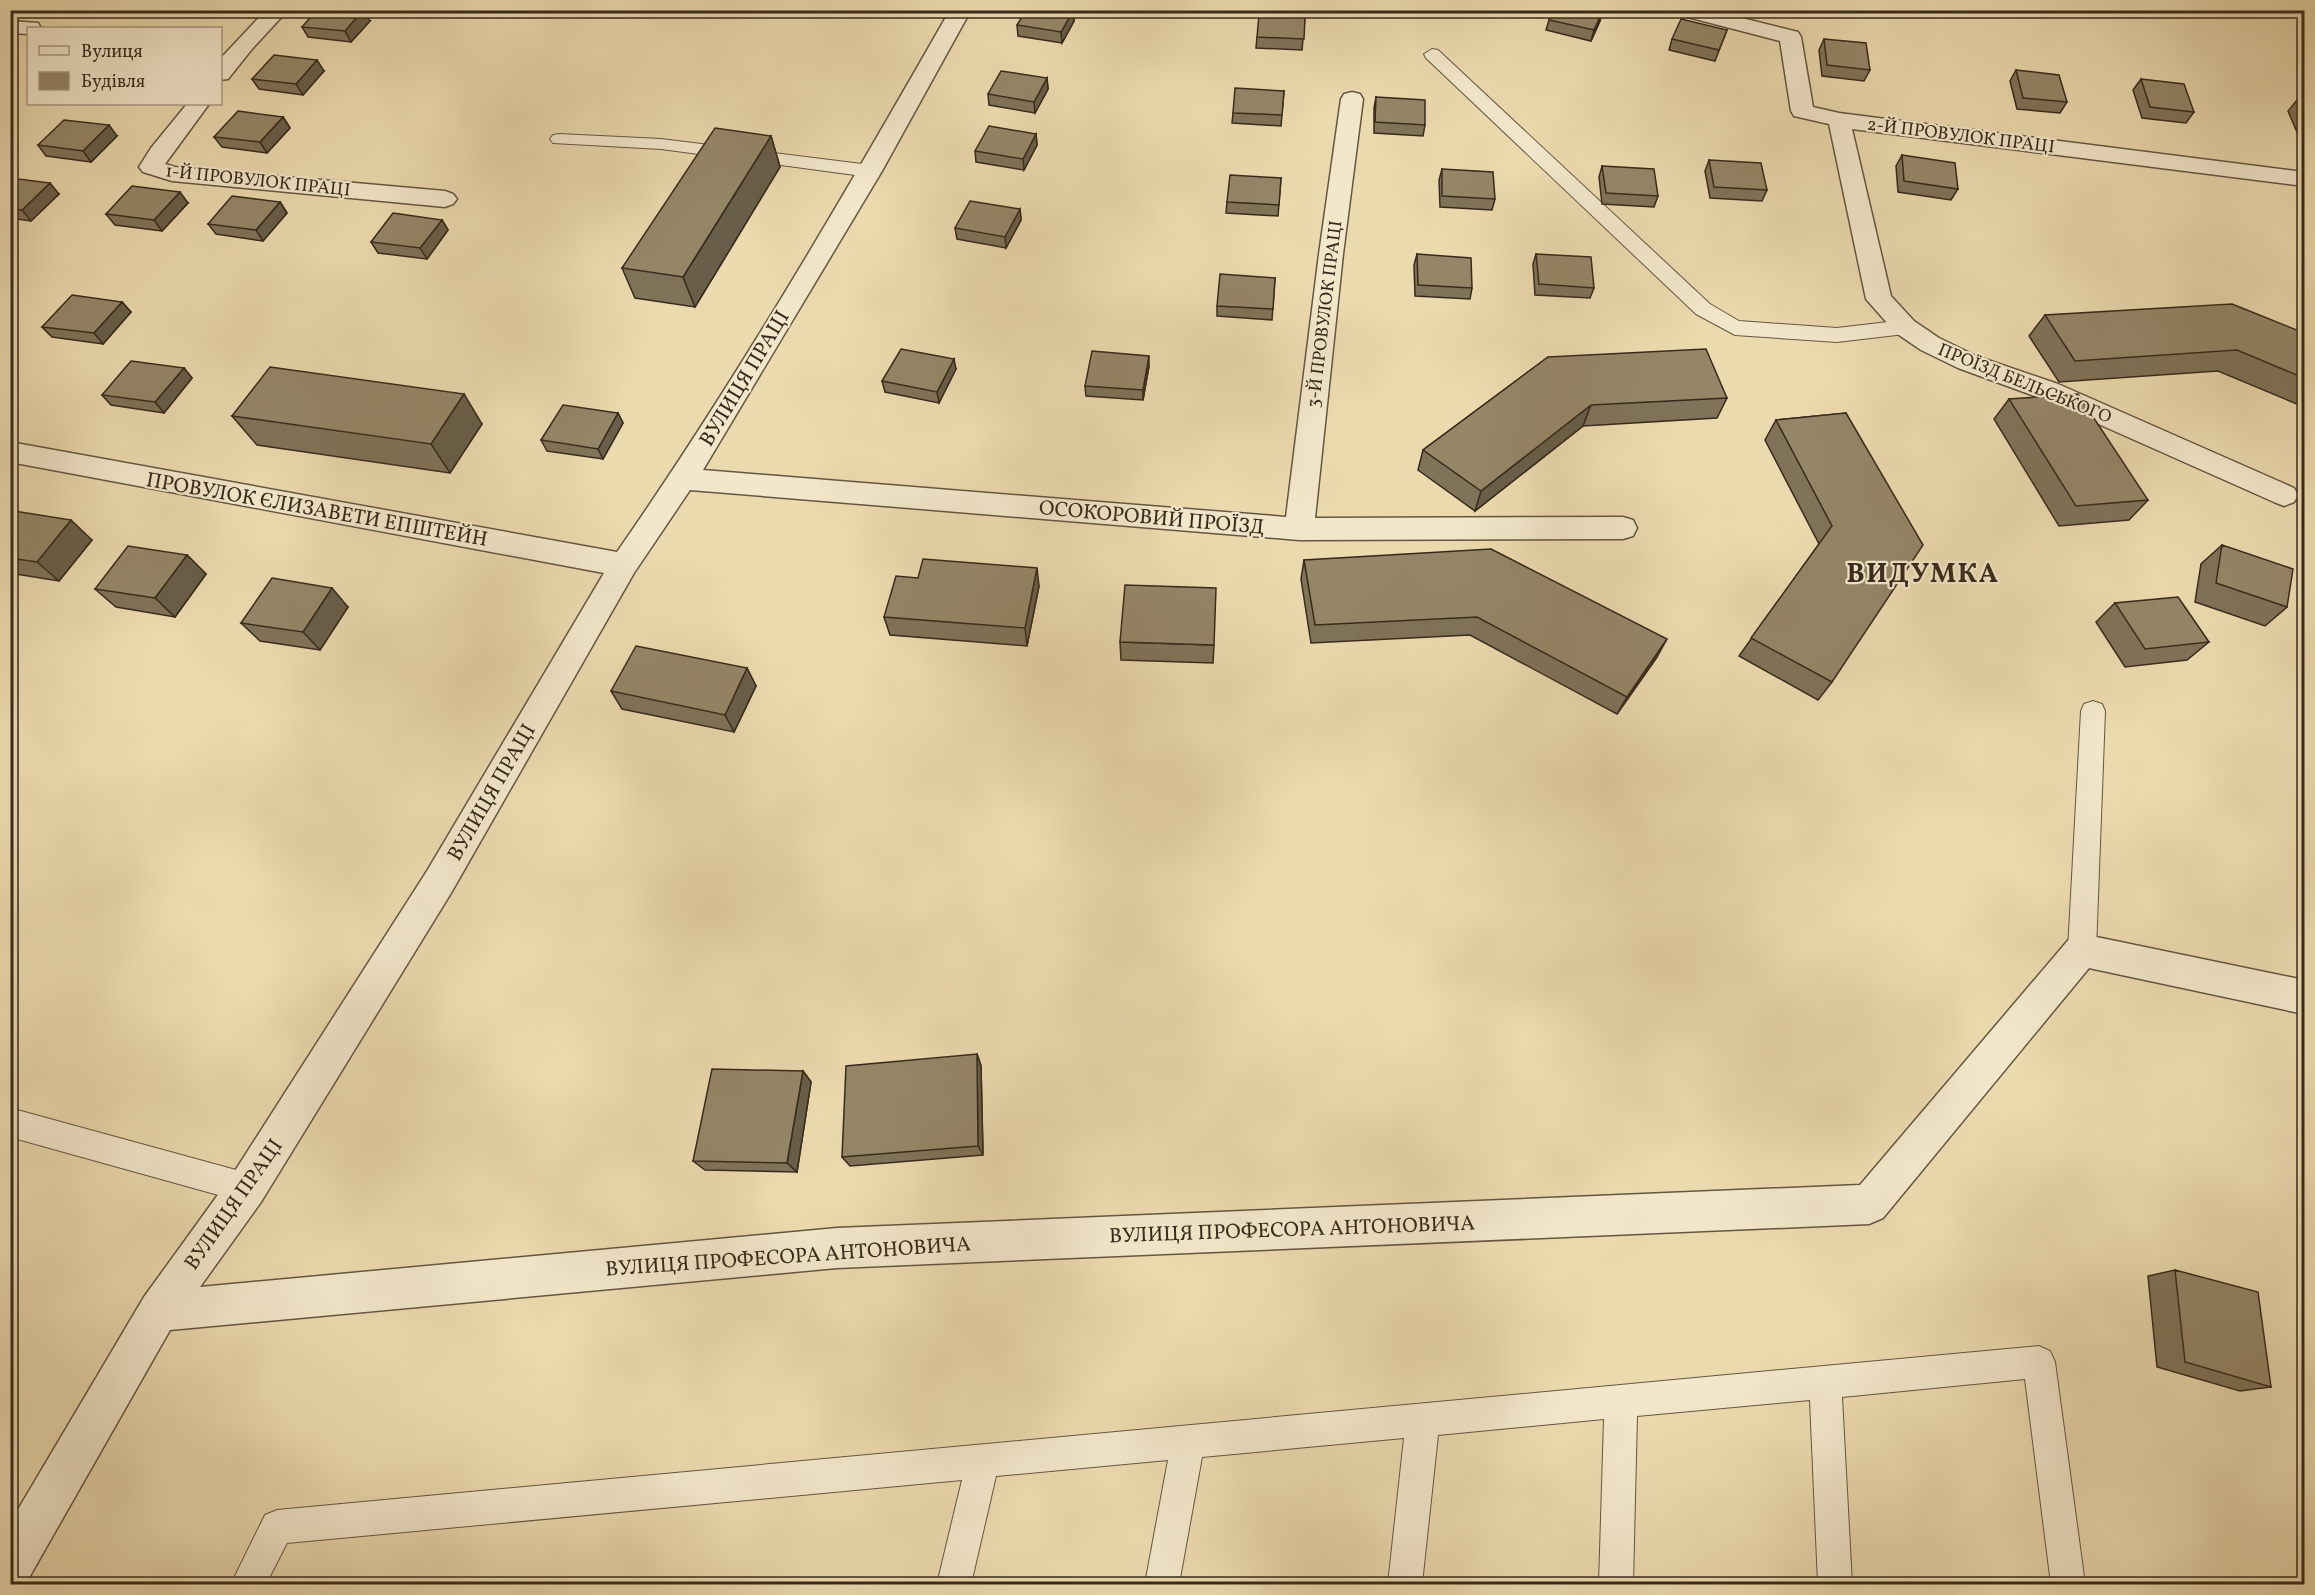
<svg xmlns="http://www.w3.org/2000/svg" width="2315" height="1595" viewBox="0 0 2315 1595" font-family="Vollkorn,serif">
<rect width="100%" height="100%" fill="#ecdaaf"/>
<filter id="stains"><feTurbulence type="fractalNoise" baseFrequency=".00333" numOctaves="4"/><feColorMatrix values="0 0 0 0 .2 0 0 0 0 .09 0 0 0 0 .02 0 0 0 .5 -.17"/></filter>
<radialGradient id="worn" r=".72"><stop offset=".6" stop-color="#630" stop-opacity="0"/><stop offset="1" stop-color="#630" stop-opacity=".3"/></radialGradient>
<g fill="none" stroke-linecap="round" stroke-linejoin="round">
<g stroke="#645641" stroke-width="2">
<path id="service" d="M 1432,49 L 1438,50 L 1710,304 L 1739,321 L 1837,328 L 1905,320 L 1912,322 L 1915,327 L 1912,332 L 1905,334 L 1837,342 L 1735,335 L 1696,314 L 1426,58 L 1424,54 Z
M 559,134 L 661,139 L 870,165 L 876,167 L 879,171 L 876,175 L 870,177 L 661,149 L 553,143 L 550,139 L 553,135 Z
M 2093,701 L 2102,704 L 2105,711 L 2096,950 L 2092,959 L 2082,963 L 2072,959 L 2068,950 L 2081,711 L 2084,704 Z
M 10,1108 L 247,1173 L 258,1177 L 262,1188 L 258,1199 L 247,1203 L 10,1137 Z
M 2039,1346 L 2050,1351 L 2055,1362 L 2085,1584 L 2051,1584 L 2025,1379 L 1842,1397 L 1852,1584 L 1818,1584 L 1810,1400 L 1637,1416 L 1633,1584 L 1599,1584 L 1604,1419 L 1438,1435 L 1422,1584 L 1388,1584 L 1404,1438 L 1202,1457 L 1179,1584 L 1145,1584 L 1168,1460 L 996,1476 L 971,1584 L 937,1584 L 962,1480 L 287,1543 L 266,1584 L 231,1584 L 265,1515 L 277,1510 Z"/>
</g>
<g stroke="#645641" stroke-width="3">
<path id="minor" d="M 266,10 L 288,10 L 252,49 L 228,79 L 220,80 L 220,59 Z
M 950,10 L 971,10 L 882,171 L 703,470 L 1286,517 L 1319,254 L 1341,99 L 1344,94 L 1352,92 L 1360,94 L 1363,99 L 1343,254 L 1315,518 L 1623,517 L 1633,520 L 1637,528 L 1633,536 L 1623,539 L 1299,540 L 690,490 L 634,573 L 451,893 L 261,1202 L 200,1287 L 837,1228 L 1860,1185 L 2070,938 L 2082,934 L 2304,980 L 2304,1014 L 2089,968 L 1883,1218 L 1869,1224 L 837,1268 L 170,1330 L 26,1583 L 10,1584 L 10,1523 L 144,1297 L 233,1174 L 427,871 L 604,573 L 10,462 L 10,442 L 617,552 C 738,378 845,194 950,10 Z
M 1673,10 L 1710,10 L 1798,32 L 1801,37 L 1813,107 L 1839,113 L 2304,172 L 2304,186 L 1852,129 L 1891,296 L 1914,321 L 1939,338 L 1976,356 L 2058,384 L 2294,488 L 2298,495 L 2294,502 L 2284,506 L 2274,502 L 2040,398 L 1958,368 L 1921,350 L 1896,333 L 1866,299 L 1829,124 L 1794,116 L 1791,111 L 1780,41 L 1676,14 Z
M 10,21 L 38,23 L 41,28 L 28,28 L 28,34 L 10,33 Z
M 187,104 L 209,104 L 165,164 L 175,167 L 445,191 L 453,194 L 457,199 L 453,204 L 445,207 L 172,181 L 143,172 L 139,167 L 151,148 Z"/>
</g>
<use href="#service" fill="#f3e7cb" fill-rule="evenodd"/>
<use href="#minor" fill="#f3e7cb" fill-rule="evenodd"/>
</g>
<path fill="#807359" stroke="#372a1c" stroke-width="1.5" d="M 1464,10 L 1493,10 L 1490,16 Z
M 1073,11 L 1074,21 L 1062,43 L 1018,36 L 1017,25 Z
M 1305,17 L 1302,50 L 1256,48 L 1257,37 Z
M 1549,20 L 1600,21 L 1591,41 L 1546,30 Z
M 370,21 L 351,42 L 308,37 L 302,27 Z
M 1727,30 L 1715,61 L 1669,50 L 1672,39 Z
M 1824,39 L 1870,70 L 1864,81 L 1822,76 L 1819,50 Z
M 2016,70 L 2067,102 L 2060,113 L 2017,109 L 2010,81 Z
M 324,71 L 303,95 L 259,89 L 252,79 Z
M 1047,78 L 1048,89 L 1035,113 L 989,105 L 988,94 Z
M 2141,79 L 2194,112 L 2186,123 L 2142,118 L 2133,90 Z
M 1284,91 L 1281,126 L 1232,123 L 1233,113 Z
M 1376,97 L 1425,125 L 1423,136 L 1374,133 L 1374,108 Z
M 2297,100 L 2304,101 L 2304,140 L 2300,139 L 2288,111 Z
M 283,117 L 290,128 L 267,153 L 222,147 L 214,137 Z
M 1036,134 L 1037,145 L 1024,170 L 976,162 L 975,151 Z
M 117,136 L 91,162 L 46,156 L 38,145 Z
M 771,136 L 780,167 L 695,307 L 635,298 L 622,268 Z
M 1902,155 L 1958,189 L 1951,200 L 1898,192 L 1896,166 Z
M 1709,160 L 1767,190 L 1762,201 L 1710,198 L 1705,171 Z
M 1602,166 L 1658,196 L 1654,207 L 1602,204 L 1599,177 Z
M 1442,169 L 1495,199 L 1492,210 L 1440,207 L 1439,180 Z
M 10,178 L 59,194 L 31,221 L 10,218 Z
M 1281,178 L 1278,216 L 1226,213 L 1227,202 Z
M 280,202 L 287,213 L 263,241 L 216,234 L 208,224 Z
M 188,203 L 162,231 L 115,225 L 106,214 Z
M 1020,209 L 1021,220 L 1006,248 L 957,239 L 955,228 Z
M 442,220 L 448,230 L 427,259 L 378,253 L 371,242 Z
M 1417,254 L 1472,288 L 1470,299 L 1415,296 L 1414,265 Z
M 1536,254 L 1594,288 L 1590,298 L 1535,295 L 1533,264 Z
M 1275,278 L 1272,320 L 1217,316 L 1217,306 Z
M 122,302 L 131,312 L 103,344 L 52,337 L 42,327 Z
M 2045,315 L 2304,333 L 2304,407 L 2218,371 L 2059,382 L 2029,336 Z
M 1548,357 L 1727,398 L 1717,418 L 1583,426 L 1475,511 L 1418,470 L 1423,450 Z
M 1149,366 L 1143,400 L 1086,396 L 1085,386 Z
M 184,368 L 192,378 L 164,413 L 111,405 L 102,395 Z
M 956,369 L 939,403 L 885,392 L 882,381 Z
M 2009,399 L 2148,500 L 2129,520 L 2059,526 L 1994,419 Z
M 618,413 L 623,423 L 603,459 L 547,451 L 541,440 Z
M 1846,413 L 1832,682 L 1818,700 L 1739,656 L 1819,544 L 1765,440 L 1776,420 Z
M 232,416 L 482,424 L 450,473 L 257,445 Z
M 10,516 L 92,540 L 59,581 L 10,573 Z
M 2222,545 L 2287,607 L 2265,626 L 2195,602 L 2201,564 Z
M 187,555 L 206,574 L 175,617 L 116,607 L 95,589 Z
M 1304,560 L 1657,657 L 1617,714 L 1470,635 L 1311,643 L 1301,579 Z
M 1039,586 L 1027,646 L 890,635 L 884,617 Z
M 2115,603 L 2209,642 L 2187,660 L 2125,667 L 2096,622 Z
M 348,607 L 320,650 L 260,641 L 241,623 Z
M 1120,642 L 1214,645 L 1213,663 L 1121,660 Z
M 747,668 L 756,686 L 734,732 L 622,709 L 611,691 Z
M 977,1054 L 981,1066 L 983,1155 L 850,1166 L 842,1157 Z
M 803,1071 L 811,1082 L 797,1172 L 705,1170 L 693,1161 Z
M 2175,1270 L 2271,1387 L 2240,1391 L 2157,1367 L 2148,1276 Z"/>
<path fill="#685e49" stroke="#372a1c" stroke-width="1.5" d="M 363,10 L 364,10 L 370,21 L 351,42 L 345,31 Z
M 1604,10 L 1600,21 L 1591,41 L 1594,30 Z
M 1073,11 L 1074,21 L 1062,43 L 1061,32 Z
M 317,60 L 324,71 L 303,95 L 296,84 Z
M 1047,78 L 1048,89 L 1035,113 L 1034,102 Z
M 283,117 L 290,128 L 267,153 L 260,142 Z
M 109,125 L 117,136 L 91,162 L 83,151 Z
M 1036,134 L 1037,145 L 1024,170 L 1023,159 Z
M 771,136 L 780,167 L 695,307 L 683,277 Z
M 50,183 L 59,194 L 31,221 L 22,210 Z
M 180,192 L 188,203 L 162,231 L 154,220 Z
M 280,202 L 287,213 L 263,241 L 256,230 Z
M 1020,209 L 1021,220 L 1006,248 L 1005,237 Z
M 442,220 L 448,230 L 427,259 L 420,248 Z
M 122,302 L 131,312 L 103,344 L 94,333 Z
M 1149,356 L 1149,366 L 1143,400 L 1143,390 Z
M 954,359 L 956,369 L 939,403 L 937,392 Z
M 184,368 L 192,378 L 164,413 L 155,402 Z
M 464,394 L 482,424 L 450,473 L 431,444 Z
M 1591,405 L 1583,426 L 1475,511 L 1481,491 Z
M 618,413 L 623,423 L 603,459 L 598,449 Z
M 71,520 L 92,540 L 59,581 L 37,562 Z
M 187,555 L 206,574 L 175,617 L 155,598 Z
M 1037,568 L 1039,586 L 1027,646 L 1025,628 Z
M 332,588 L 348,607 L 320,650 L 303,632 Z
M 1667,639 L 1657,657 L 1617,714 L 1627,697 Z
M 747,668 L 756,686 L 734,732 L 725,715 Z
M 977,1054 L 981,1066 L 983,1155 L 978,1146 Z
M 803,1071 L 811,1082 L 797,1172 L 787,1163 Z"/>
<path fill="#958668" stroke="#372a1c" stroke-width="1.5" d="M 317,10 L 363,10 L 345,31 L 302,27 Z
M 1026,10 L 1072,10 L 1073,11 L 1061,32 L 1017,25 Z
M 1553,10 L 1603,10 L 1594,30 L 1549,20 Z
M 1259,15 L 1305,17 L 1304,39 L 1257,37 Z
M 1681,19 L 1727,30 L 1719,50 L 1672,39 Z
M 1824,39 L 1866,43 L 1870,70 L 1827,65 Z
M 274,55 L 317,60 L 296,84 L 252,79 Z
M 2016,70 L 2059,75 L 2067,102 L 2023,98 Z
M 1001,71 L 1047,78 L 1034,102 L 988,94 Z
M 2141,79 L 2184,84 L 2194,112 L 2150,107 Z
M 1235,88 L 1284,91 L 1282,115 L 1233,113 Z
M 1376,97 L 1425,100 L 1425,125 L 1375,122 Z
M 2297,100 L 2304,101 L 2304,117 Z
M 238,111 L 283,117 L 260,142 L 214,137 Z
M 64,120 L 109,125 L 83,151 L 38,145 Z
M 989,126 L 1036,134 L 1023,159 L 975,151 Z
M 715,128 L 771,136 L 683,277 L 622,268 Z
M 1902,155 L 1955,163 L 1958,189 L 1904,181 Z
M 1709,160 L 1761,163 L 1767,190 L 1714,187 Z
M 1602,166 L 1654,169 L 1658,196 L 1606,193 Z
M 1442,169 L 1493,172 L 1495,199 L 1442,196 Z
M 1230,175 L 1281,178 L 1279,205 L 1227,202 Z
M 10,178 L 50,183 L 22,210 L 10,209 Z
M 132,186 L 180,192 L 154,220 L 106,214 Z
M 232,196 L 280,202 L 256,230 L 208,224 Z
M 970,201 L 1020,209 L 1005,237 L 955,228 Z
M 393,213 L 442,220 L 420,248 L 371,242 Z
M 1417,254 L 1471,258 L 1472,288 L 1418,285 Z
M 1536,254 L 1591,257 L 1594,288 L 1539,284 Z
M 1220,274 L 1275,278 L 1273,309 L 1217,306 Z
M 72,295 L 122,302 L 94,333 L 42,327 Z
M 2232,304 L 2304,333 L 2304,378 L 2237,350 L 2075,361 L 2045,315 Z
M 901,349 L 954,359 L 937,392 L 882,381 Z
M 1706,349 L 1727,398 L 1591,405 L 1481,491 L 1423,450 L 1548,357 Z
M 1092,351 L 1149,356 L 1143,390 L 1085,386 Z
M 131,361 L 184,368 L 155,402 L 102,395 Z
M 270,367 L 464,394 L 431,444 L 232,416 Z
M 2078,394 L 2148,500 L 2076,506 L 2009,399 Z
M 563,405 L 618,413 L 598,449 L 541,440 Z
M 1846,413 L 1923,545 L 1832,682 L 1751,638 L 1832,526 L 1776,420 Z
M 14,511 L 71,520 L 37,562 L 10,558 L 10,516 Z
M 2222,545 L 2293,569 L 2287,607 L 2216,583 Z
M 128,546 L 187,555 L 155,598 L 95,589 Z
M 1491,549 L 1667,639 L 1627,697 L 1477,617 L 1315,625 L 1304,560 Z
M 923,559 L 1037,568 L 1025,628 L 884,617 L 896,576 L 918,578 Z
M 272,578 L 332,588 L 303,632 L 241,623 Z
M 1125,585 L 1216,588 L 1214,645 L 1120,642 Z
M 2178,597 L 2209,642 L 2145,649 L 2115,603 Z
M 636,646 L 747,668 L 725,715 L 611,691 Z
M 977,1054 L 978,1146 L 842,1157 L 846,1066 Z
M 712,1069 L 803,1071 L 787,1163 L 693,1161 Z
M 2175,1270 L 2258,1292 L 2271,1387 L 2185,1362 Z"/>
<g text-anchor="middle" stroke-width="4.5" stroke-linejoin="round" paint-order="stroke">
<g font-size="18" fill="#372a1c" stroke="#f3e7cb">
<text transform="translate(1961 135) rotate(7)" y="6">2-Й ПРОВУЛОК ПРАЦІ</text>
<text transform="translate(258 180) rotate(6)" y="6">1-Й ПРОВУЛОК ПРАЦІ</text>
<text transform="translate(1324 314) rotate(-83)" y="6">3-Й ПРОВУЛОК ПРАЦІ</text>
<text transform="translate(2025 383) rotate(22)" y="6">ПРОЇЗД БЕЛЬСЬКОГО</text>
</g>
<g font-size="21" fill="#372a1c" stroke="#f3e7cb">
<text transform="translate(744 378) rotate(-59)" y="7">ВУЛИЦЯ ПРАЦІ</text>
<text transform="translate(317 509) rotate(10)" y="7">ПРОВУЛОК ЄЛИЗАВЕТИ ЕПШТЕЙН</text>
<text transform="translate(1152 517) rotate(5)" y="7">ОСОКОРОВИЙ ПРОЇЗД</text>
<text transform="translate(491 792) rotate(-60)" y="7">ВУЛИЦЯ ПРАЦІ</text>
<text transform="translate(233 1204) rotate(-55)" y="7">ВУЛИЦЯ ПРАЦІ</text>
<text transform="translate(1292 1229) rotate(-2)" y="7">ВУЛИЦЯ ПРОФЕСОРА АНТОНОВИЧА</text>
<text transform="translate(788 1256) rotate(-4)" y="7">ВУЛИЦЯ ПРОФЕСОРА АНТОНОВИЧА</text>
</g>
<g font-size="27" font-weight="bold" letter-spacing="1.5" fill="#372a1c" stroke="#f3e7cb">
<text x="1923" y="582">ВИДУМКА</text>
</g>
</g>
<rect width="2315" height="1595" fill="none" stroke="#ecdaaf" stroke-width="36"/>
<rect x="12" y="12" width="2291" height="1571" fill="none" stroke="#372a1c" stroke-width="3"/>
<rect x="18" y="18" width="2279" height="1559" fill="none" stroke="#372a1c" stroke-width="1.5"/>
<rect x="27" y="27" width="195" height="78" fill="#f3e7cb" stroke="#a89b85" stroke-width="1.5"/>
<rect x="39" y="46" width="30" height="9" fill="#f3e7cb" stroke="#a89b85" stroke-width="1.5"/>
<text x="81" y="57" font-size="18" fill="#372a1c">Вулиця</text>
<rect x="39" y="72" width="30" height="18" fill="#958668" stroke="#a89b85" stroke-width="1.5"/>
<text x="81" y="87" font-size="18" fill="#372a1c">Будівля</text>
<rect width="100%" height="100%" filter="url(#stains)"/>
<rect width="100%" height="100%" fill="url(#worn)"/>
</svg>
